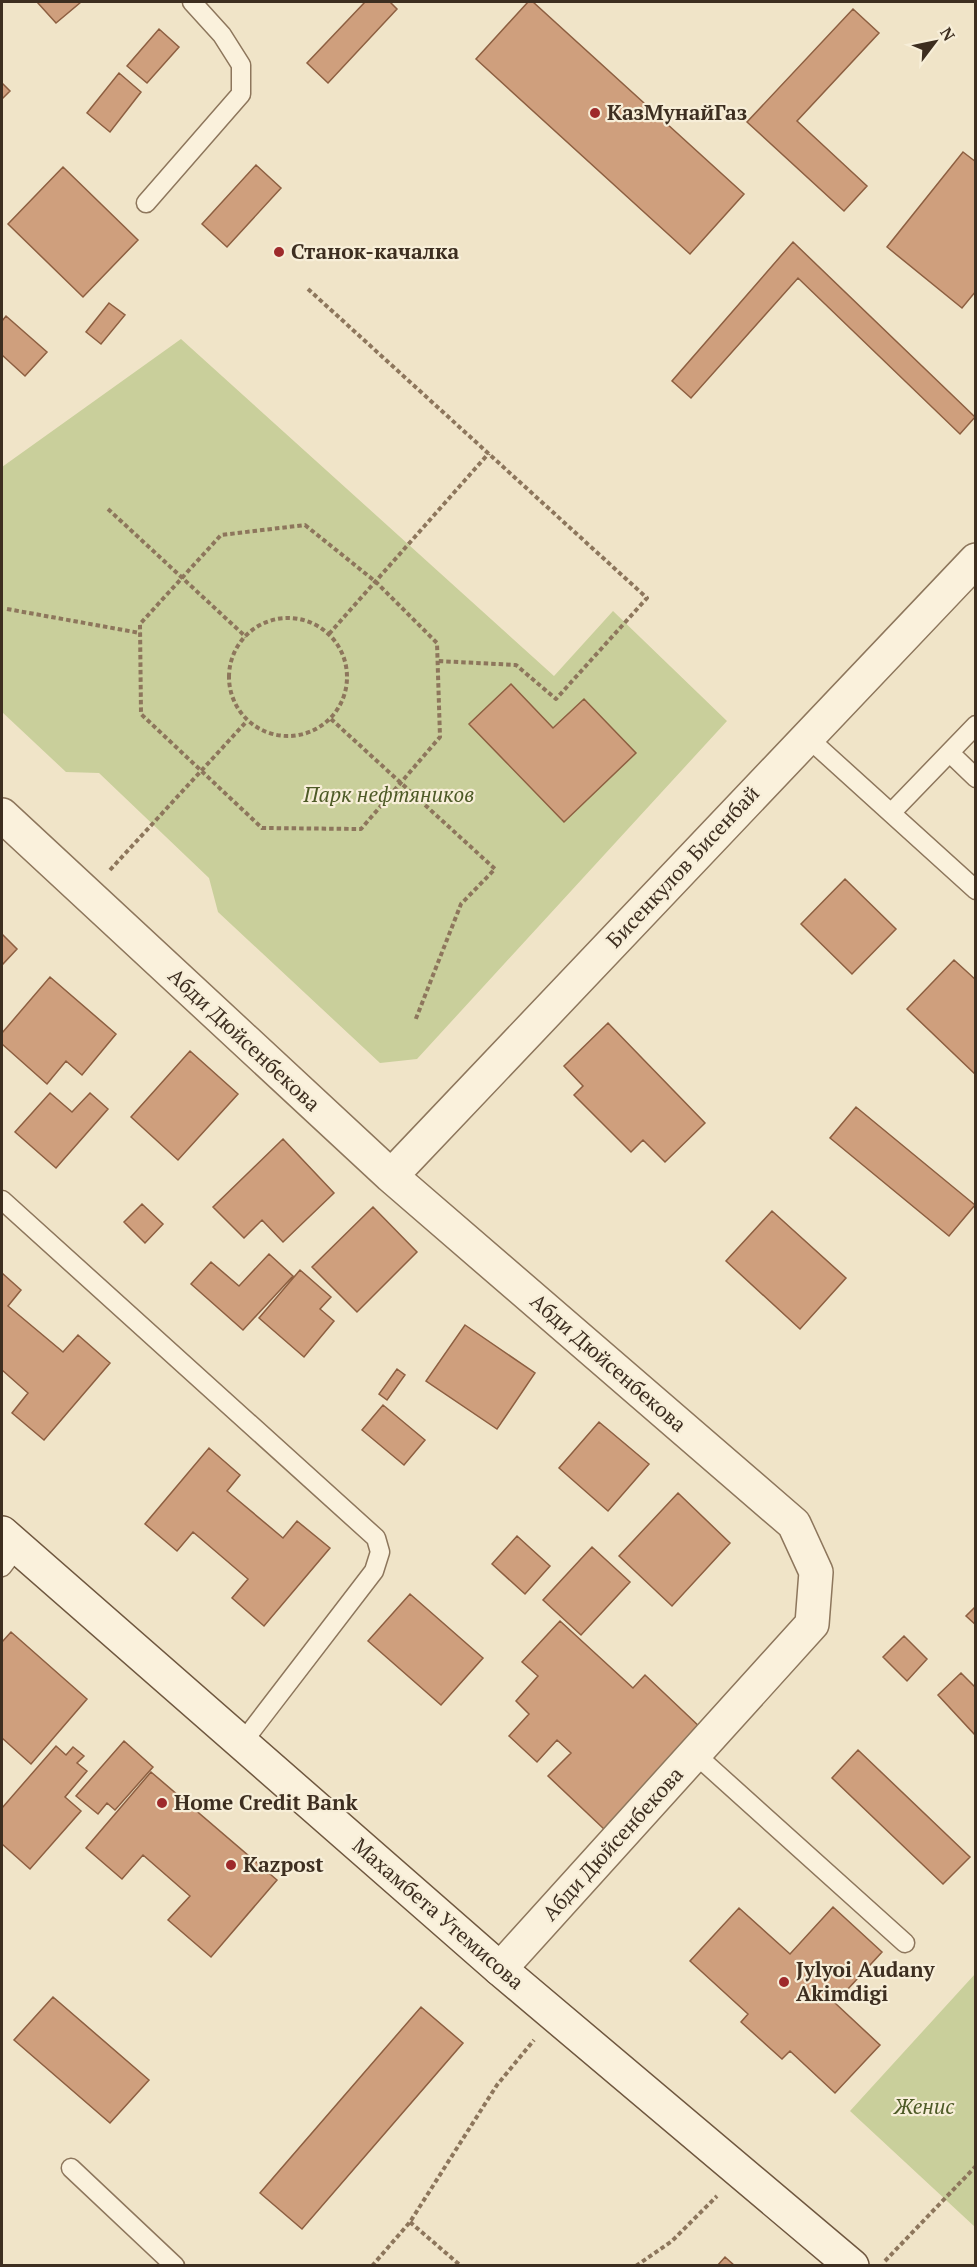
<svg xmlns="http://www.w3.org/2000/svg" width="977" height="2267" viewBox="0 0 977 2267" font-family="'PT Serif',serif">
<rect width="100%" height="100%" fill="#f0e4c8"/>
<path fill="#c9cf9b" d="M 181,339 L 554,676 L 613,611 L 727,721 L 417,1059 L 380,1063 L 218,912 L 209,878 L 99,773 L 66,772 L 2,712 L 2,467 Z
M 975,1974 L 975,2227 L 850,2111 Z"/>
<path fill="#cf9f7d" stroke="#8d5f41" stroke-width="1.5" d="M 37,2 L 81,2 L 56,23 Z
M 365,2 L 390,2 L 397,9 L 328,83 L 307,63 Z
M 528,2 L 533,2 L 744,194 L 690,254 L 476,59 Z
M 853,9 L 879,33 L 797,121 L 867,186 L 844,211 L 747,122 Z
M 159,29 L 179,47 L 147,83 L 127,66 Z
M 119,73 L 141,92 L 110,132 L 87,113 Z
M 2,83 L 10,91 L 2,99 Z
M 963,152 L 976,162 L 976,291 L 962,308 L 887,247 Z
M 256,165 L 281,188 L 227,247 L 202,224 Z
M 63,167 L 138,240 L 83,297 L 8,224 Z
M 793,242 L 975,417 L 960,434 L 798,278 L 691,398 L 672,381 Z
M 109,303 L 125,315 L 101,344 L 86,332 Z
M 6,316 L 47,352 L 25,376 L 2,355 L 2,321 Z
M 511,684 L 553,728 L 584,699 L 636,753 L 564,822 L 469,724 Z
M 845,879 L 896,929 L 852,974 L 801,924 Z
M 2,934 L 17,949 L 2,965 Z
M 954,960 L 976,980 L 976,1075 L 907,1009 Z
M 50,977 L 116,1034 L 82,1075 L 66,1061 L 47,1084 L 2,1044 L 2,1033 Z
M 608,1023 L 705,1123 L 665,1162 L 643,1140 L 631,1152 L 574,1095 L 583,1086 L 564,1066 Z
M 190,1051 L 238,1094 L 178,1160 L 131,1117 Z
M 50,1093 L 72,1112 L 90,1093 L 108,1109 L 56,1168 L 15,1132 Z
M 856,1107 L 975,1205 L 949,1236 L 830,1138 Z
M 283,1139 L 334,1193 L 283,1242 L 262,1220 L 244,1238 L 213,1207 Z
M 142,1204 L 163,1224 L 145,1243 L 124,1222 Z
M 373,1207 L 417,1252 L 357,1312 L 312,1267 Z
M 772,1211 L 846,1278 L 800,1329 L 726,1261 Z
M 269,1254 L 293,1276 L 243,1330 L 191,1284 L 211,1262 L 239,1286 Z
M 300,1270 L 331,1297 L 320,1309 L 334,1321 L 304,1357 L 259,1318 Z
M 2,1273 L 21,1290 L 8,1306 L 63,1352 L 78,1335 L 110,1363 L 44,1440 L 12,1413 L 28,1393 L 2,1370 Z
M 465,1325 L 535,1373 L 497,1429 L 426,1381 Z
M 397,1369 L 405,1375 L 387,1400 L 379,1394 Z
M 383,1405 L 425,1440 L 404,1465 L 362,1430 Z
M 599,1422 L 649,1464 L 608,1511 L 559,1468 Z
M 209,1448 L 240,1475 L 227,1491 L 283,1538 L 297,1521 L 330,1548 L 264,1626 L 232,1598 L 248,1579 L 193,1532 L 177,1551 L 145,1524 Z
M 678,1493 L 730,1543 L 672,1606 L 619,1556 Z
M 517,1536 L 550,1566 L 525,1594 L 492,1564 Z
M 592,1547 L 630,1582 L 581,1635 L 543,1600 Z
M 410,1594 L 483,1658 L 441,1705 L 368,1641 Z
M 976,1606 L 976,1625 L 966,1616 Z
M 560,1621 L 633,1688 L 645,1675 L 702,1729 L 605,1830 L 548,1776 L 571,1753 L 557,1740 L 537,1762 L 509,1736 L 529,1714 L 516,1701 L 538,1676 L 522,1662 Z
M 11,1632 L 87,1699 L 31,1764 L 2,1738 L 2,1642 Z
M 904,1636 L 927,1659 L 907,1681 L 883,1657 Z
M 961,1673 L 976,1688 L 976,1736 L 938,1695 Z
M 124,1741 L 153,1767 L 115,1810 L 107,1803 L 98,1814 L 76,1796 Z
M 56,1746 L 66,1755 L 73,1747 L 84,1756 L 77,1763 L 87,1771 L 65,1797 L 81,1811 L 30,1869 L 2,1844 L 2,1808 Z
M 858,1750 L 970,1857 L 943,1884 L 832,1778 Z
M 151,1772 L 277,1880 L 211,1957 L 168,1920 L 190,1896 L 143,1855 L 122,1879 L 86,1848 Z
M 833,1907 L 882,1952 L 835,2003 L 880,2045 L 835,2093 L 790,2051 L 782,2059 L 741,2022 L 748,2014 L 690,1961 L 739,1908 L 790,1954 Z
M 53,1997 L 149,2080 L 110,2123 L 14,2040 Z
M 421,2007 L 463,2043 L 302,2229 L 260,2193 Z
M 725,2257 L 735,2266 L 717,2266 Z"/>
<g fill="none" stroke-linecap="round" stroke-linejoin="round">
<g stroke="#8d765c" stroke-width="21">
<path id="lane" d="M 146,203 L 241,94 L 241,65 L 222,35 L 192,2
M 807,737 L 976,890
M 950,753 L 976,778
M 891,813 L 976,725
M 2,1200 L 376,1538 L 380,1552 L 374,1571 L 242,1743
M 2,1567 L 17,1547
M 695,1754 L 905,1943
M 71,2168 L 175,2266"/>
</g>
<g stroke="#8d765c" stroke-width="36">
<path id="street" d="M 2,815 L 391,1176 L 794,1524 L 816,1572 L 812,1624 L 500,1969
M 391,1176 L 976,560"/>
</g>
<g stroke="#6f573f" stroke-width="36">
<path id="secondary" d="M 2,1533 L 500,1969 L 852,2266"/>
</g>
<path stroke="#8d765c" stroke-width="4" stroke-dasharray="4.5 3" stroke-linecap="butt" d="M 308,289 L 647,598 L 556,699 L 516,665 L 437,661
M 108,509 L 246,637
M 305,525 L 376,582 L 437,643 L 440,737 L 361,829 L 262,828 L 141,714 L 140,624 L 221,535 Z
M 7,609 L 140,633
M229 677a59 59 0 1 1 118 0a59 59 0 1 1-118 0Z
M 329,634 L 489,453
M 331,719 L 495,869 L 461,904 L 415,1021
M 110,870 L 247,721
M 410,2222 L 461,2266
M 885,2261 L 976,2166
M 372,2266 L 410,2222 L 497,2085 L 534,2040
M 636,2266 L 672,2241 L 717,2196"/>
<use href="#lane" stroke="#faf1dc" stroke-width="18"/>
<use href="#street" stroke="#faf1dc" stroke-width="33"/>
<use href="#secondary" stroke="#faf1dc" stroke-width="33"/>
</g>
<g fill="#9e2a2b" stroke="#f7eed8" stroke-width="2">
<circle cx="595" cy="113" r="6"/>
<circle cx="279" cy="252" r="6"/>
<circle cx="162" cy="1803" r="6"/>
<circle cx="231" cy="1865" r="6"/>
<circle cx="784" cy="1982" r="6"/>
</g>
<g text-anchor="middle" stroke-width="4.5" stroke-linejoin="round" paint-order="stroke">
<g font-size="21" font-weight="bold" fill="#3d2e20" stroke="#f7eed8" text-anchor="start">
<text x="607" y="120">КазМунайГаз</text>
<text x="291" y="259">Станок-качалка</text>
<text x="174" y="1810">Home Credit Bank</text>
<text x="243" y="1872">Kazpost</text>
<text x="796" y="1977">Jylyoi Audany<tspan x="796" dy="24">Akimdigi</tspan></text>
</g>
<g font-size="21" font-style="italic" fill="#4d5a26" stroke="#f7eed8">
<text x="389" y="802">Парк нефтяников</text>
<text x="924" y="2114">Женис</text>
</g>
<g font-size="21" fill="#3d2e20" stroke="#f7eed8">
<text transform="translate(683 867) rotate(-47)" y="7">Бисенкулов Бисенбай</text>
<text transform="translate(244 1040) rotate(43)" y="7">Абди Дюйсенбекова</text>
<text transform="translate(608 1363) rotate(41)" y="7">Абди Дюйсенбекова</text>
<text transform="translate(613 1844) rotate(-48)" y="7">Абди Дюйсенбекова</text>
<text transform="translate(438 1914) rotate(41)" y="7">Махамбета Утемисова</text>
</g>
</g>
<rect width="977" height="2267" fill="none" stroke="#3d2e20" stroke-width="6"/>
<g transform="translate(935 42) rotate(58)" stroke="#f7eed8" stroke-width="4.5" paint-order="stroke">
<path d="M0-4.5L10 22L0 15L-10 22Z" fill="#3d2e20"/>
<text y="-9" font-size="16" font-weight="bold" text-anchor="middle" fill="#3d2e20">N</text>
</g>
</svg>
